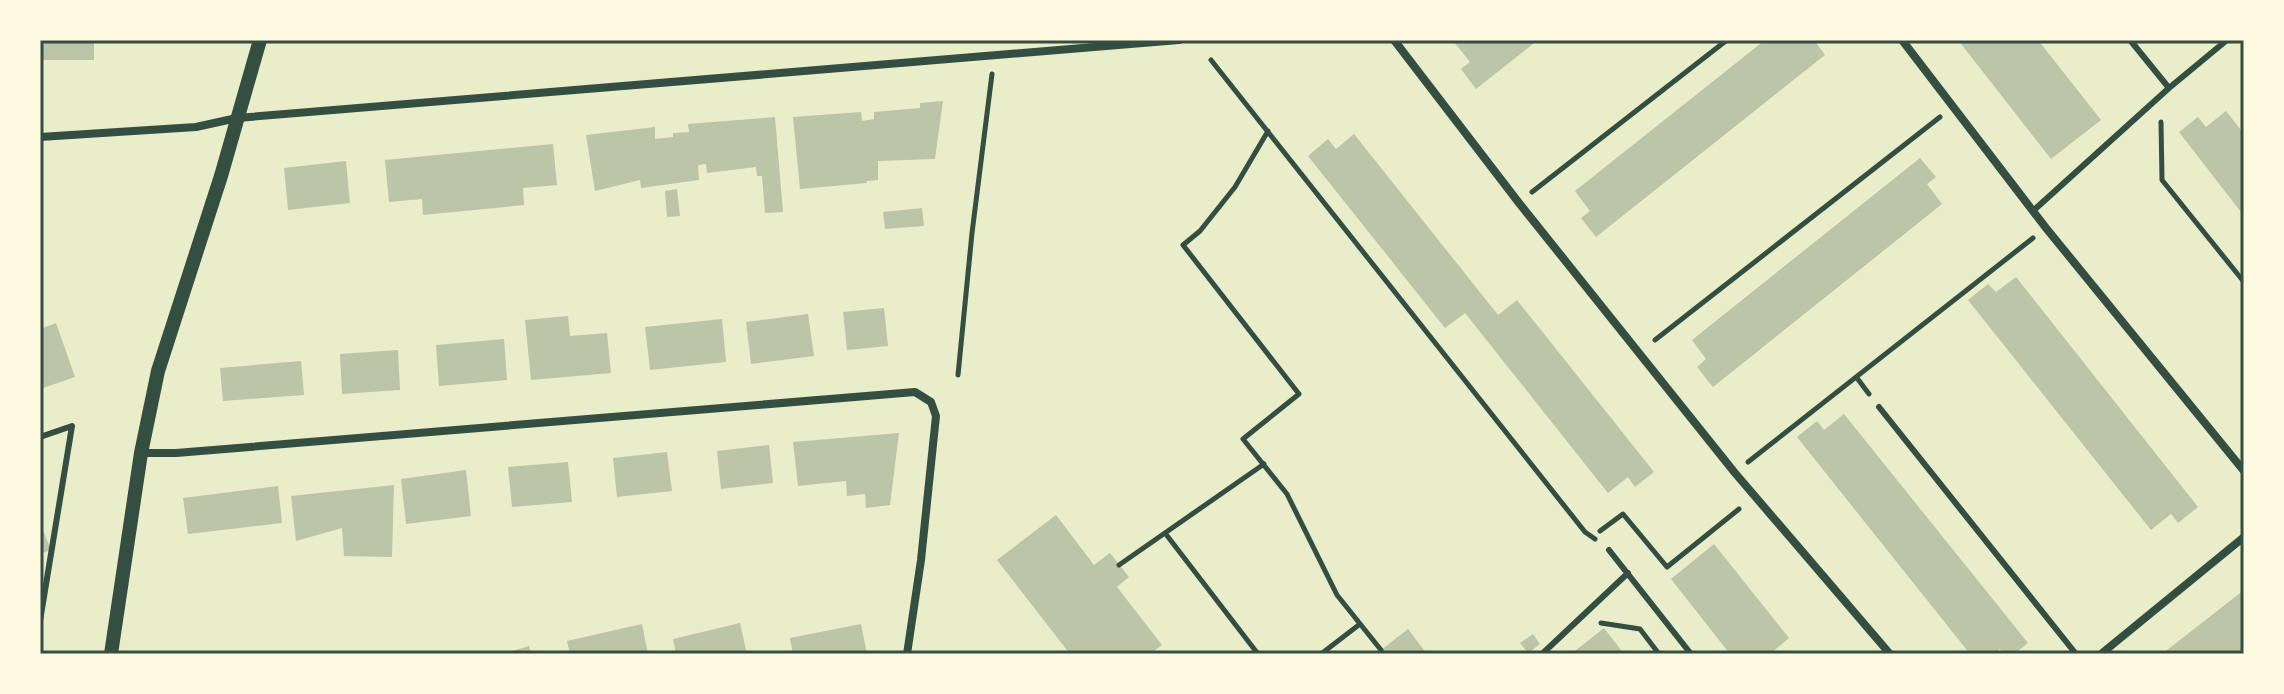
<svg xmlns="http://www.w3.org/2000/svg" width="2284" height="694" viewBox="0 0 2284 694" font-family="'Open Sans',sans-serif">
<rect width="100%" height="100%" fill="#e9edc9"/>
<path fill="#bcc5a7" d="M 40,40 L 94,40 L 94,60 L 40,60 Z
M 1456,40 L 1538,40 L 1476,89 L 1461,69 L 1470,62 L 1454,42 Z
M 1765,40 L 1814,40 L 1825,55 L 1596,237 L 1581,218 L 1590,211 L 1575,191 Z
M 1958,40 L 2038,40 L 2101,120 L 2051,159 Z
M 943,101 L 935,159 L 878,161 L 878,180 L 867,181 L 867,183 L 800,189 L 793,117 L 861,112 L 862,121 L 874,119 L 874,112 L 920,108 L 920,103 Z
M 2226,111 L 2244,134 L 2244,216 L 2179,132 L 2198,117 L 2206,127 Z
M 775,117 L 783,212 L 765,213 L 762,176 L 757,176 L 756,167 L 707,173 L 706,164 L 698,165 L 699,180 L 641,188 L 640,180 L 595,191 L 586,135 L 655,127 L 655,139 L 673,137 L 673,133 L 689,132 L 688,124 Z
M 1354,134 L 1498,315 L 1517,300 L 1654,472 L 1635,487 L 1628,477 L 1608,493 L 1465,313 L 1445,328 L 1308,156 L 1328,139 L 1336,149 Z
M 553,144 L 557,185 L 523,188 L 524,205 L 423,215 L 422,199 L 389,202 L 385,160 Z
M 1920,158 L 1936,177 L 1927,184 L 1942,204 L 1713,387 L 1697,367 L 1706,359 L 1692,340 Z
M 346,161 L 350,203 L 288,210 L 284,168 Z
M 677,189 L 680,216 L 667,217 L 665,191 Z
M 922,208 L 924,226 L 885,229 L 883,212 Z
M 2016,277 L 2198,507 L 2178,523 L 2171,514 L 2151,530 L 1968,300 L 1988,284 L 1996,292 Z
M 884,308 L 888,346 L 847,350 L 843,312 Z
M 808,314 L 814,356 L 751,364 L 746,322 Z
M 568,316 L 570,336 L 607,333 L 611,373 L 531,380 L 525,320 Z
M 722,319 L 726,362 L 650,370 L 645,327 Z
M 56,323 L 75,377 L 40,389 L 40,329 Z
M 504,339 L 507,380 L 439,386 L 436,345 Z
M 398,350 L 400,390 L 342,394 L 340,354 Z
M 301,361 L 304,395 L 223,401 L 220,368 Z
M 1844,414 L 2028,643 L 2014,654 L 2003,654 L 2000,649 L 1994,654 L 1970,654 L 1797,437 L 1817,421 L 1824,430 Z
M 899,433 L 890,505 L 866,508 L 865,494 L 847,496 L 846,481 L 798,486 L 793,442 Z
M 769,445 L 773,483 L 721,489 L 717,451 Z
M 667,452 L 672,491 L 617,497 L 613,458 Z
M 568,462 L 572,502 L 512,507 L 508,467 Z
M 466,470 L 471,516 L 406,524 L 401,479 Z
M 394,485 L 392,557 L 344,556 L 342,528 L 296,541 L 291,496 Z
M 278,486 L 282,523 L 188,534 L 183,498 Z
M 1056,515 L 1094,565 L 1110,553 L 1129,577 L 1117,587 L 1162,645 L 1150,654 L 1070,654 L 997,560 Z
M 40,523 L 51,550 L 40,554 Z
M 1714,544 L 1789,638 L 1770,654 L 1730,654 L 1671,579 Z
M 2244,590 L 2244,654 L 2162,654 Z
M 740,623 L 747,654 L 676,654 L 673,639 Z
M 642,624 L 648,654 L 570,654 L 567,641 Z
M 861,624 L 867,654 L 793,654 L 790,638 Z
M 1604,628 L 1624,654 L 1571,654 L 1599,632 Z
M 1408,629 L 1427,654 L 1376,654 L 1381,650 Z
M 1533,634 L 1540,644 L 1528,653 L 1520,643 Z
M 529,646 L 531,654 L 506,654 L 506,653 Z"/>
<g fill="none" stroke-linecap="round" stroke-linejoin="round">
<path stroke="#344e41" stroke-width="5" d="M 1211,60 L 1585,532 L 1595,539
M 2161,122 L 2162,180 L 2244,282
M 1268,131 L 1235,187 L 1200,231 L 1183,245 L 1299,394 L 1243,439 L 1287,494 L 1337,595 L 1381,650
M 1532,192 L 1727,40
M 1655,340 L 1940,117
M 958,375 L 972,233 L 992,74
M 1857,378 L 1869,394
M 1748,462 L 2033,238
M 1600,531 L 1623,514 L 1667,567 L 1739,509
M 1165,533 L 1258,654
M 1119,565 L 1264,464
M 1601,623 L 1640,629 L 1659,654
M 1321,654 L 1360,624"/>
<path stroke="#344e41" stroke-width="6" d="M 2130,40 L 2169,88
M 2033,211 L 2169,88 L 2227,40
M 1879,407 L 2076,654
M 40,437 L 72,426 L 40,621
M 1609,550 L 1691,654
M 1542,654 L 1628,573"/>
<path stroke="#344e41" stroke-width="8" d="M 1394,40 L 1519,203 L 1735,473 L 1890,654
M 1902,40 L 2046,228 L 2244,471
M 40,137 L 196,127 L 237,118 L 1179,40
M 141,453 L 176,453 L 915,392 L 931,402 L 936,416 L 921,560 L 907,654
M 2101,654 L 2244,537"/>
<path stroke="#344e41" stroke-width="14" d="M 111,654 L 141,453 L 158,371 L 221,176 L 260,40"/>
</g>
<rect width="2284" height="694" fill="none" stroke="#fefae0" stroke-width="84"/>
<rect x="42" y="42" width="2200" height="610" fill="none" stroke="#344e41" stroke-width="3"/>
</svg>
